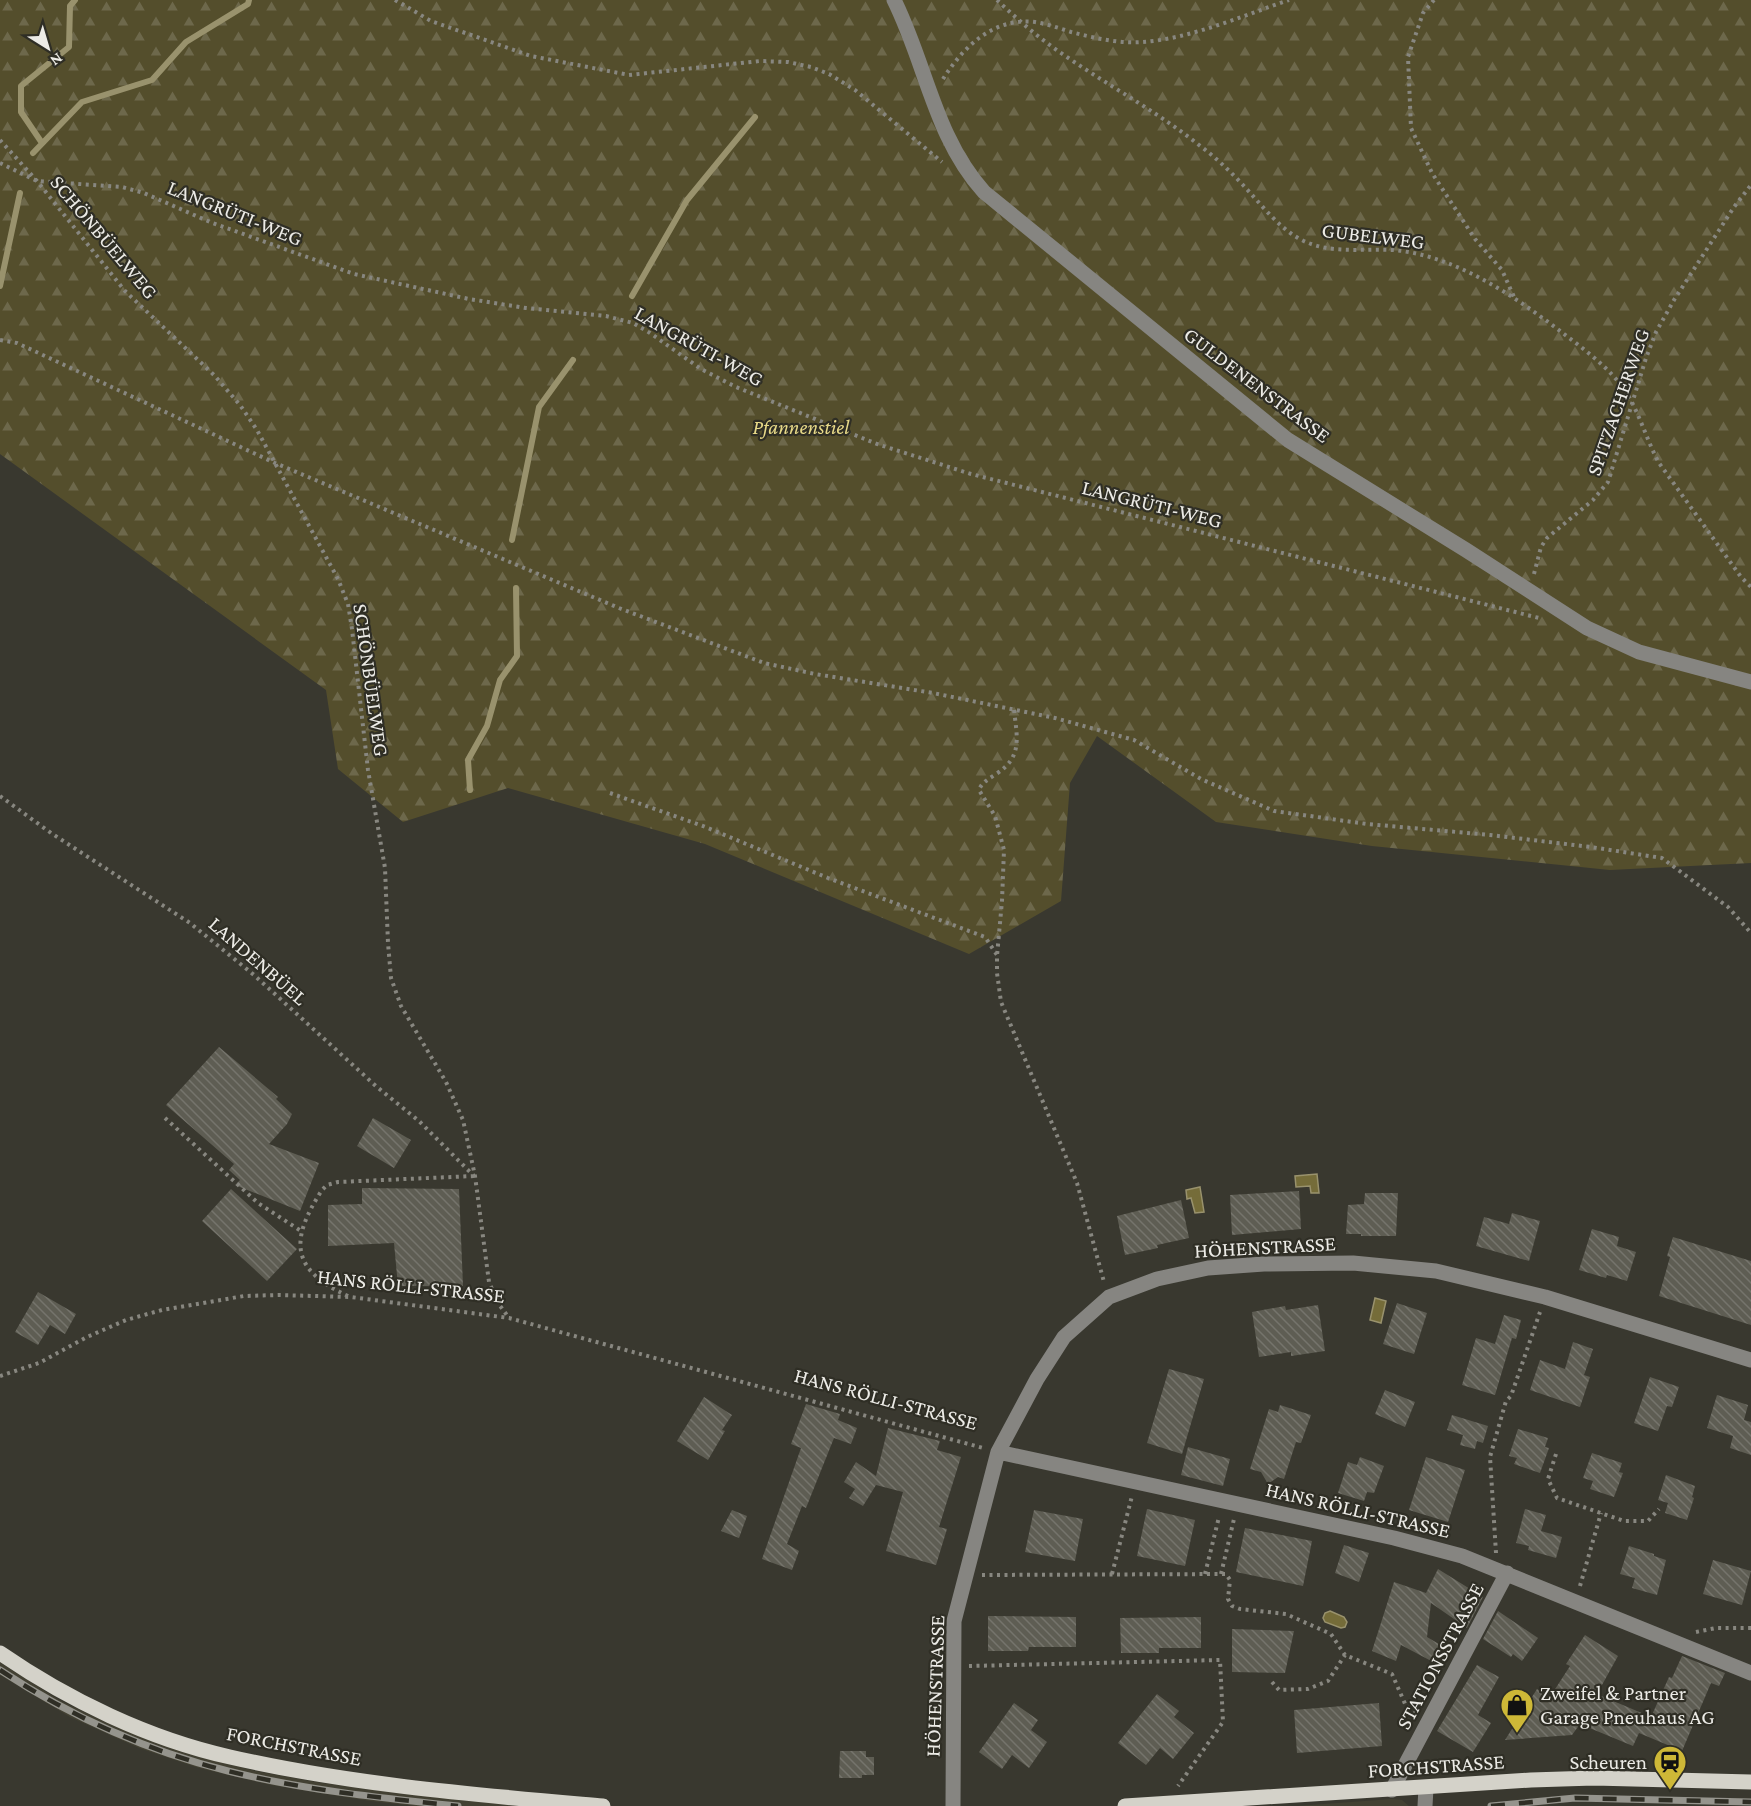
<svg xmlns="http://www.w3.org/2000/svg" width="1751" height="1806" viewBox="0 0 1751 1806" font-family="'Crimson Pro',serif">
<defs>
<pattern id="forest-firs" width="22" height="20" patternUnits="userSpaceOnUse" patternTransform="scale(1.5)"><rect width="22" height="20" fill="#544e2c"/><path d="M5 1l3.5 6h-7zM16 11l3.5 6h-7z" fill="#6d684b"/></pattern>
<pattern id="building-back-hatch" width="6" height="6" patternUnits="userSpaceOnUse" patternTransform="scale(1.5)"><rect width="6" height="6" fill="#5e5d53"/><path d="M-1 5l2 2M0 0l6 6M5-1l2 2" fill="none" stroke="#75746c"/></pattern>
</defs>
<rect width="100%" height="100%" fill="#39382f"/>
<path fill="#434133" d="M 0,1662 L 59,1700 L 114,1726 L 155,1742 L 201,1757 L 256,1771 L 322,1783 L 520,1806 L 415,1806 L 370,1801 L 271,1785 L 199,1768 L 139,1748 L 70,1717 L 0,1675 Z
M 1392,1799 L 1402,1800 L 1409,1806 L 1296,1806 Z"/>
<path fill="url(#forest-firs)" d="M 0,0 L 1751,0 L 1751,863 L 1610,870 L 1372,846 L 1216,822 L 1097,736 L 1070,783 L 1061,901 L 969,954 L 705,844 L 508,788 L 403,822 L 338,769 L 326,690 L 0,454 Z"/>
<path fill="#756c39" stroke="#99926d" stroke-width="1.5" d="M 1317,1174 L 1319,1193 L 1311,1193 L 1310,1186 L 1296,1187 L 1295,1176 Z
M 1200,1187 L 1204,1212 L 1195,1213 L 1191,1198 L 1187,1199 L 1186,1190 Z
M 1375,1298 L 1386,1301 L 1381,1323 L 1370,1320 Z
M 1330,1611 L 1344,1617 L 1347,1622 L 1345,1627 L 1341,1628 L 1325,1622 L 1323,1618 L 1325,1613 Z"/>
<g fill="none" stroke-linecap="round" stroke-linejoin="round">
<path stroke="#99926d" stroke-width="6" d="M 42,143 L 21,112 L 21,86 L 69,47 L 70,6 L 75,0
M 33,153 L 82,102 L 152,80 L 186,42 L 248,4 L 249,0
M 0,286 L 20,193
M 632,296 L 687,200 L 755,117
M 512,540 L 539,407 L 573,360
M 470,790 L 468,760 L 487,726 L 500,680 L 517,656 L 516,588"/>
</g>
<path fill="url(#building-back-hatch)" d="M 219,1047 L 278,1097 L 276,1099 L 292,1114 L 287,1124 L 269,1144 L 319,1163 L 300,1211 L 235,1185 L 240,1180 L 229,1170 L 234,1164 L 166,1105 Z
M 373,1118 L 411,1140 L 394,1168 L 357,1146 Z
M 362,1188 L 459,1189 L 463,1286 L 398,1286 L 394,1243 L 328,1246 L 328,1205 L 362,1204 Z
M 231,1189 L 297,1249 L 267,1281 L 202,1221 Z
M 1299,1191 L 1301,1229 L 1232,1235 L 1230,1195 Z
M 1365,1193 L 1398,1193 L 1396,1236 L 1361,1236 L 1361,1234 L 1346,1234 L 1348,1205 L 1364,1204 Z
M 1181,1200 L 1189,1238 L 1157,1245 L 1158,1248 L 1125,1255 L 1117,1216 Z
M 1512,1213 L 1540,1221 L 1529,1261 L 1476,1246 L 1484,1217 L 1509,1224 Z
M 1592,1229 L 1619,1237 L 1617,1246 L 1636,1252 L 1627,1281 L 1607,1275 L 1606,1278 L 1579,1270 Z
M 1673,1237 L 1751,1261 L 1751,1325 L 1659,1296 L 1670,1257 L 1667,1256 Z
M 38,1292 L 76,1314 L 65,1334 L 50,1325 L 38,1345 L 15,1332 Z
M 1397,1303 L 1427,1313 L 1414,1354 L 1383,1344 Z
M 1318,1305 L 1325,1351 L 1291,1356 L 1291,1352 L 1259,1357 L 1252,1312 L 1285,1306 L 1286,1310 Z
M 1504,1315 L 1521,1320 L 1516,1339 L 1512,1338 L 1495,1395 L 1462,1385 L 1476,1338 L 1495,1344 Z
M 1573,1342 L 1593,1349 L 1584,1375 L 1590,1377 L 1580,1407 L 1530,1390 L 1540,1360 L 1565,1369 Z
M 1169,1369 L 1204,1379 L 1182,1454 L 1147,1443 Z
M 1650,1377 L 1679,1387 L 1672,1407 L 1667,1406 L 1658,1431 L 1634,1423 Z
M 1385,1390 L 1415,1402 L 1405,1427 L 1375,1414 Z
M 1717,1395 L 1748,1405 L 1744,1420 L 1751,1422 L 1751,1455 L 1730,1448 L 1733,1436 L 1707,1428 Z
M 704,1397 L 732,1415 L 722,1430 L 725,1431 L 708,1460 L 677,1441 Z
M 806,1404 L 840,1414 L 838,1420 L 857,1428 L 851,1444 L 834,1438 L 806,1508 L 802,1506 L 787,1544 L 799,1551 L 792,1570 L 762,1559 L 801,1448 L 791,1444 Z
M 1280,1405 L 1311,1415 L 1301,1443 L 1296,1442 L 1284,1479 L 1278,1477 L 1268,1484 L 1261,1472 L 1250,1469 L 1269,1409 L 1278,1412 Z
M 1452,1415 L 1488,1426 L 1483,1443 L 1477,1441 L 1475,1449 L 1460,1445 L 1463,1435 L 1447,1430 Z
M 888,1428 L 940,1441 L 937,1450 L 961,1457 L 939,1527 L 947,1529 L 936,1565 L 886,1551 L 903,1492 L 876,1485 L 863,1506 L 849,1498 L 855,1489 L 844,1482 L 856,1462 L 876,1476 Z
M 1518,1429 L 1548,1438 L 1545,1447 L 1549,1448 L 1540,1473 L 1514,1464 L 1517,1458 L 1509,1456 Z
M 1188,1447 L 1230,1459 L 1223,1486 L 1181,1475 Z
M 1592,1453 L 1622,1463 L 1619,1472 L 1623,1473 L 1614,1497 L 1590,1489 L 1593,1481 L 1583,1478 Z
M 1360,1457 L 1384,1466 L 1374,1493 L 1367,1492 L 1364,1501 L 1338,1493 L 1348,1462 L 1357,1465 Z
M 1426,1457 L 1465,1470 L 1448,1522 L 1409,1510 Z
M 1666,1475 L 1695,1486 L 1692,1497 L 1694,1498 L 1687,1520 L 1665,1513 L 1668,1503 L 1658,1500 Z
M 1147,1509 L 1195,1520 L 1185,1566 L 1137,1556 Z
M 1525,1509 L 1546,1515 L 1541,1531 L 1562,1537 L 1556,1558 L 1528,1550 L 1529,1546 L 1516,1543 Z
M 732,1510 L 747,1516 L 739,1538 L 721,1531 Z
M 1034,1510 L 1083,1519 L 1075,1561 L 1025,1552 Z
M 1245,1528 L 1312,1541 L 1303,1586 L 1236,1572 Z
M 1344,1545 L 1369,1553 L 1359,1582 L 1335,1573 Z
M 1629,1546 L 1654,1554 L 1654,1556 L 1666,1560 L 1657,1595 L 1632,1588 L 1635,1578 L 1620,1574 Z
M 1713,1560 L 1751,1571 L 1742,1605 L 1703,1594 Z
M 1438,1569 L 1483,1597 L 1467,1628 L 1431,1603 L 1427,1637 L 1444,1647 L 1435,1663 L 1401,1645 L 1396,1661 L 1372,1651 L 1394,1582 L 1426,1593 Z
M 1498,1611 L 1538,1638 L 1522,1661 L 1513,1654 L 1511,1657 L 1483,1639 Z
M 988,1616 L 1076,1617 L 1076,1647 L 1029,1647 L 1028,1651 L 988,1651 Z
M 1201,1617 L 1201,1648 L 1159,1648 L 1159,1653 L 1121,1653 L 1120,1618 Z
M 1232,1629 L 1294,1631 L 1285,1673 L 1232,1672 Z
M 1585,1635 L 1618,1656 L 1597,1694 L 1651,1717 L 1669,1677 L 1672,1678 L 1682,1656 L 1725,1673 L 1719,1686 L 1711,1683 L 1682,1751 L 1639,1733 L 1633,1746 L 1580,1724 L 1572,1735 L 1505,1740 L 1537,1689 L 1550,1697 L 1570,1666 L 1566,1664 Z
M 1477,1665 L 1499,1677 L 1478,1715 L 1491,1723 L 1473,1752 L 1437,1731 Z
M 1157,1694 L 1179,1711 L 1174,1717 L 1194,1733 L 1173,1759 L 1160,1748 L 1146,1765 L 1118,1743 Z
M 1014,1703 L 1038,1720 L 1031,1730 L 1047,1742 L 1029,1768 L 1012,1755 L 1002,1769 L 979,1752 Z
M 1379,1703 L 1382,1746 L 1297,1753 L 1294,1710 Z
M 840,1751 L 866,1751 L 866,1757 L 874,1757 L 874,1775 L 862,1775 L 862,1778 L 839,1778 Z"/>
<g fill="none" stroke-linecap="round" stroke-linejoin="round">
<path stroke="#888780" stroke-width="4" stroke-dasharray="3 4.5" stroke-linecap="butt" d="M 395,0 L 431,21 L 531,56 L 629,75 L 760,61 L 788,62 L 811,67 L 829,74 L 855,90 L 942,162
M 997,0 C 1018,20 1040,39 1064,55 C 1109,86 1156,111 1199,145 C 1215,157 1229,170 1243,185 C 1260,203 1276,225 1298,238 C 1333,258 1372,245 1409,252 C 1467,263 1518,299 1564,334 C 1585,350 1608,367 1624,389 C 1639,411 1646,439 1659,463 L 1741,577 L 1751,587
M 1434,0 L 1423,13 L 1408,57 L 1411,128 L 1432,173 L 1475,239 L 1502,270 L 1514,297
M 943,79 C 963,47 994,17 1035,22 C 1047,24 1059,28 1071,32 C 1095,38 1119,44 1143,42 C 1189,39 1245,15 1289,0
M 0,140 L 37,181 L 125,291 L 214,375 L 240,405 L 257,430 L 338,579 L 348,604 L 352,629 L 368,770 L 385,868 L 388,943 L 391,978 L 401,1006 L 446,1082 L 463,1120 L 475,1176 L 489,1282 L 498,1303 L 509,1318
M 0,163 L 37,181 L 122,187 L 144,193 L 210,222 L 354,274 L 469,299 L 526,308 L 606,316 L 633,323 L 650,333 L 701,369 L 736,387 L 877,444 L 971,474 L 1539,618
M 0,340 L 17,343 L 275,463 L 619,608 L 764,663 L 815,674 L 933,693 L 1055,718 L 1134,740 L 1201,779 L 1274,811 L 1367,824 L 1490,835 L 1591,847 L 1662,858 L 1728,907 L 1751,933
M 1534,574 L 1541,547 L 1547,538 L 1593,500 L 1608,482 L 1646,358 L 1656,332 L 1674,300 L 1734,207 L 1751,185
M 1014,710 C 1017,737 1023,757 996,774 C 989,779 982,782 979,790 L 995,816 L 1004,850 L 1002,901 L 997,956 L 997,973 L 1001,1002 L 1077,1183 L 1104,1282
M 610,793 L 703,826 L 828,878 L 985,937 L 997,955
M 0,796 L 51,833 L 190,923 L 254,975 L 377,1087 L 419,1121 L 474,1176
M 165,1118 L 258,1203 L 301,1231
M 348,1296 C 291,1270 289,1241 322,1190 L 327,1185 L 338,1182 L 474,1176
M 0,1376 L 39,1363 L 87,1337 L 126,1320 L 162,1310 L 244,1296 L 278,1295 L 351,1297 L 509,1318 L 983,1448
M 1556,1454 L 1548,1479 L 1557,1498 L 1624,1521 L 1648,1521 L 1659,1509
M 1496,1553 L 1490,1457 L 1506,1401 L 1511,1396 L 1540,1312
M 1112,1574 L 1132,1496
M 1205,1574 L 1219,1517
M 1221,1574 L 1234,1519
M 982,1575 L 1226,1574 L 1230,1580 L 1228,1599 L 1232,1606 L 1240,1609 L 1286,1614 L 1331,1634 L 1345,1655 L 1392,1674 L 1406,1706 L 1416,1712
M 1580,1586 L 1601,1513
M 1696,1632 L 1716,1628 L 1751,1628
M 969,1666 L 1220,1660 L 1223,1722 L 1178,1786
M 1272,1682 L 1279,1690 L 1308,1689 L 1328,1681 L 1345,1655"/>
<path stroke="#868581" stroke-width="15" d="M 894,0 C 926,64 935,138 984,192 L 1288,440 L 1466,550 L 1587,628 L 1639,652 L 1751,682
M 998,1452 L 1394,1538 L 1462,1556 L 1751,1673
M 1392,1790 L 1507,1573
M 953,1806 L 954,1621 L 998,1452 L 1037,1379 L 1064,1337 L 1109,1297 L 1157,1279 L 1208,1268 L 1264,1264 L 1353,1263 L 1436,1271 L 1545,1297 L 1751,1360
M 1425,1806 L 1426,1788"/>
<path stroke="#d4d2c9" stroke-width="15" d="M 0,1653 C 68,1700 149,1739 230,1757 C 352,1785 478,1795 603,1806
M 1125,1806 L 1531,1780 L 1594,1778 L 1751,1782"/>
<g stroke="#95948d" stroke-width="7">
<path id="rail" d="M 0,1670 C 70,1716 147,1751 228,1771 C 304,1790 381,1798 458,1806
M 1491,1806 L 1575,1798 L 1751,1802"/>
</g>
<use href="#rail" stroke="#2f2e25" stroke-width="4.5" stroke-dasharray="14" stroke-linecap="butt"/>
</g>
<defs>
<g id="shop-pin" transform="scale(1.725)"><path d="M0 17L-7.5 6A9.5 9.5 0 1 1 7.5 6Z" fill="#ceb837" stroke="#2f2e25"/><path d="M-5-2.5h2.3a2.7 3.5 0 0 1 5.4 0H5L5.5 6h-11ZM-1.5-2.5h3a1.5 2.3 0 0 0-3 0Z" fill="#111"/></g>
<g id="station-pin" transform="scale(1.725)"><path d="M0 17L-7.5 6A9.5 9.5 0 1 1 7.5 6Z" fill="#ceb837" stroke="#2f2e25"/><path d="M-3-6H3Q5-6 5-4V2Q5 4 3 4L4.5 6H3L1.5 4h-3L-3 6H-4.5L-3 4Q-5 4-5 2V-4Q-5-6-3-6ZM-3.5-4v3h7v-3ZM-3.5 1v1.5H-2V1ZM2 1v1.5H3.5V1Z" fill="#111"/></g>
</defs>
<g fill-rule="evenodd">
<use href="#shop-pin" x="1517" y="1705"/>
<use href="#station-pin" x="1670" y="1762"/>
</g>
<g text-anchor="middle" stroke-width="4.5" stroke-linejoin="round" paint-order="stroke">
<g font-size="21" fill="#ecebe6" stroke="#2f2e25">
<text transform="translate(235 213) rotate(22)" y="7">LANGRÜTI-WEG</text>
<text transform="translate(1373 236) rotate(7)" y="7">GUBELWEG</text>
<text transform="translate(104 237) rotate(50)" y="7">SCHÖNBÜELWEG</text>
<text transform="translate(699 346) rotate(29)" y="7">LANGRÜTI-WEG</text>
<text transform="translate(1257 385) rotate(37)" y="7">GULDENENSTRASSE</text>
<text transform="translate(1618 402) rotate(-71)" y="7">SPITZACHERWEG</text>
<text transform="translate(1152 504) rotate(14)" y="7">LANGRÜTI-WEG</text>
<text transform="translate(371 680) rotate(82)" y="7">SCHÖNBÜELWEG</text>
<text transform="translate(258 961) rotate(41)" y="7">LANDENBÜEL</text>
<text transform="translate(1265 1247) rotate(-3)" y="7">HÖHENSTRASSE</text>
<text transform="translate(411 1286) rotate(6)" y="7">HANS RÖLLI-STRASSE</text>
<text transform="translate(886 1399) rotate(15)" y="7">HANS RÖLLI-STRASSE</text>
<text transform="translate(1358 1510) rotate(13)" y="7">HANS RÖLLI-STRASSE</text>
<text transform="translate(1440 1656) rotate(-62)" y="7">STATIONSSTRASSE</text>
<text transform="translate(935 1686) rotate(-88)" y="7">HÖHENSTRASSE</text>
<text transform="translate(294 1746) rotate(11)" y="7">FORCHSTRASSE</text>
<text transform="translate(1436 1766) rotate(-4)" y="7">FORCHSTRASSE</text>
</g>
<g font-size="21" font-style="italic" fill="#e7d988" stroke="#2f2e25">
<text x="801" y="434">Pfannenstiel</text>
</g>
<g font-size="21" fill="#ecebe6" stroke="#2f2e25" text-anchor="start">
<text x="1540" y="1700">Zweifel &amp; Partner<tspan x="1540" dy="24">Garage Pneuhaus AG</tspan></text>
<text x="1647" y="1769" text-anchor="end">Scheuren</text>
</g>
</g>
<g transform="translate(48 48) rotate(143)" stroke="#2f2e25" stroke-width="4.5" paint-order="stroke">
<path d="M0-4.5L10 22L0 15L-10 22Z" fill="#ecebe6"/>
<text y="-9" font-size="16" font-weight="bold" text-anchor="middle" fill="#ecebe6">N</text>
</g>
</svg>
